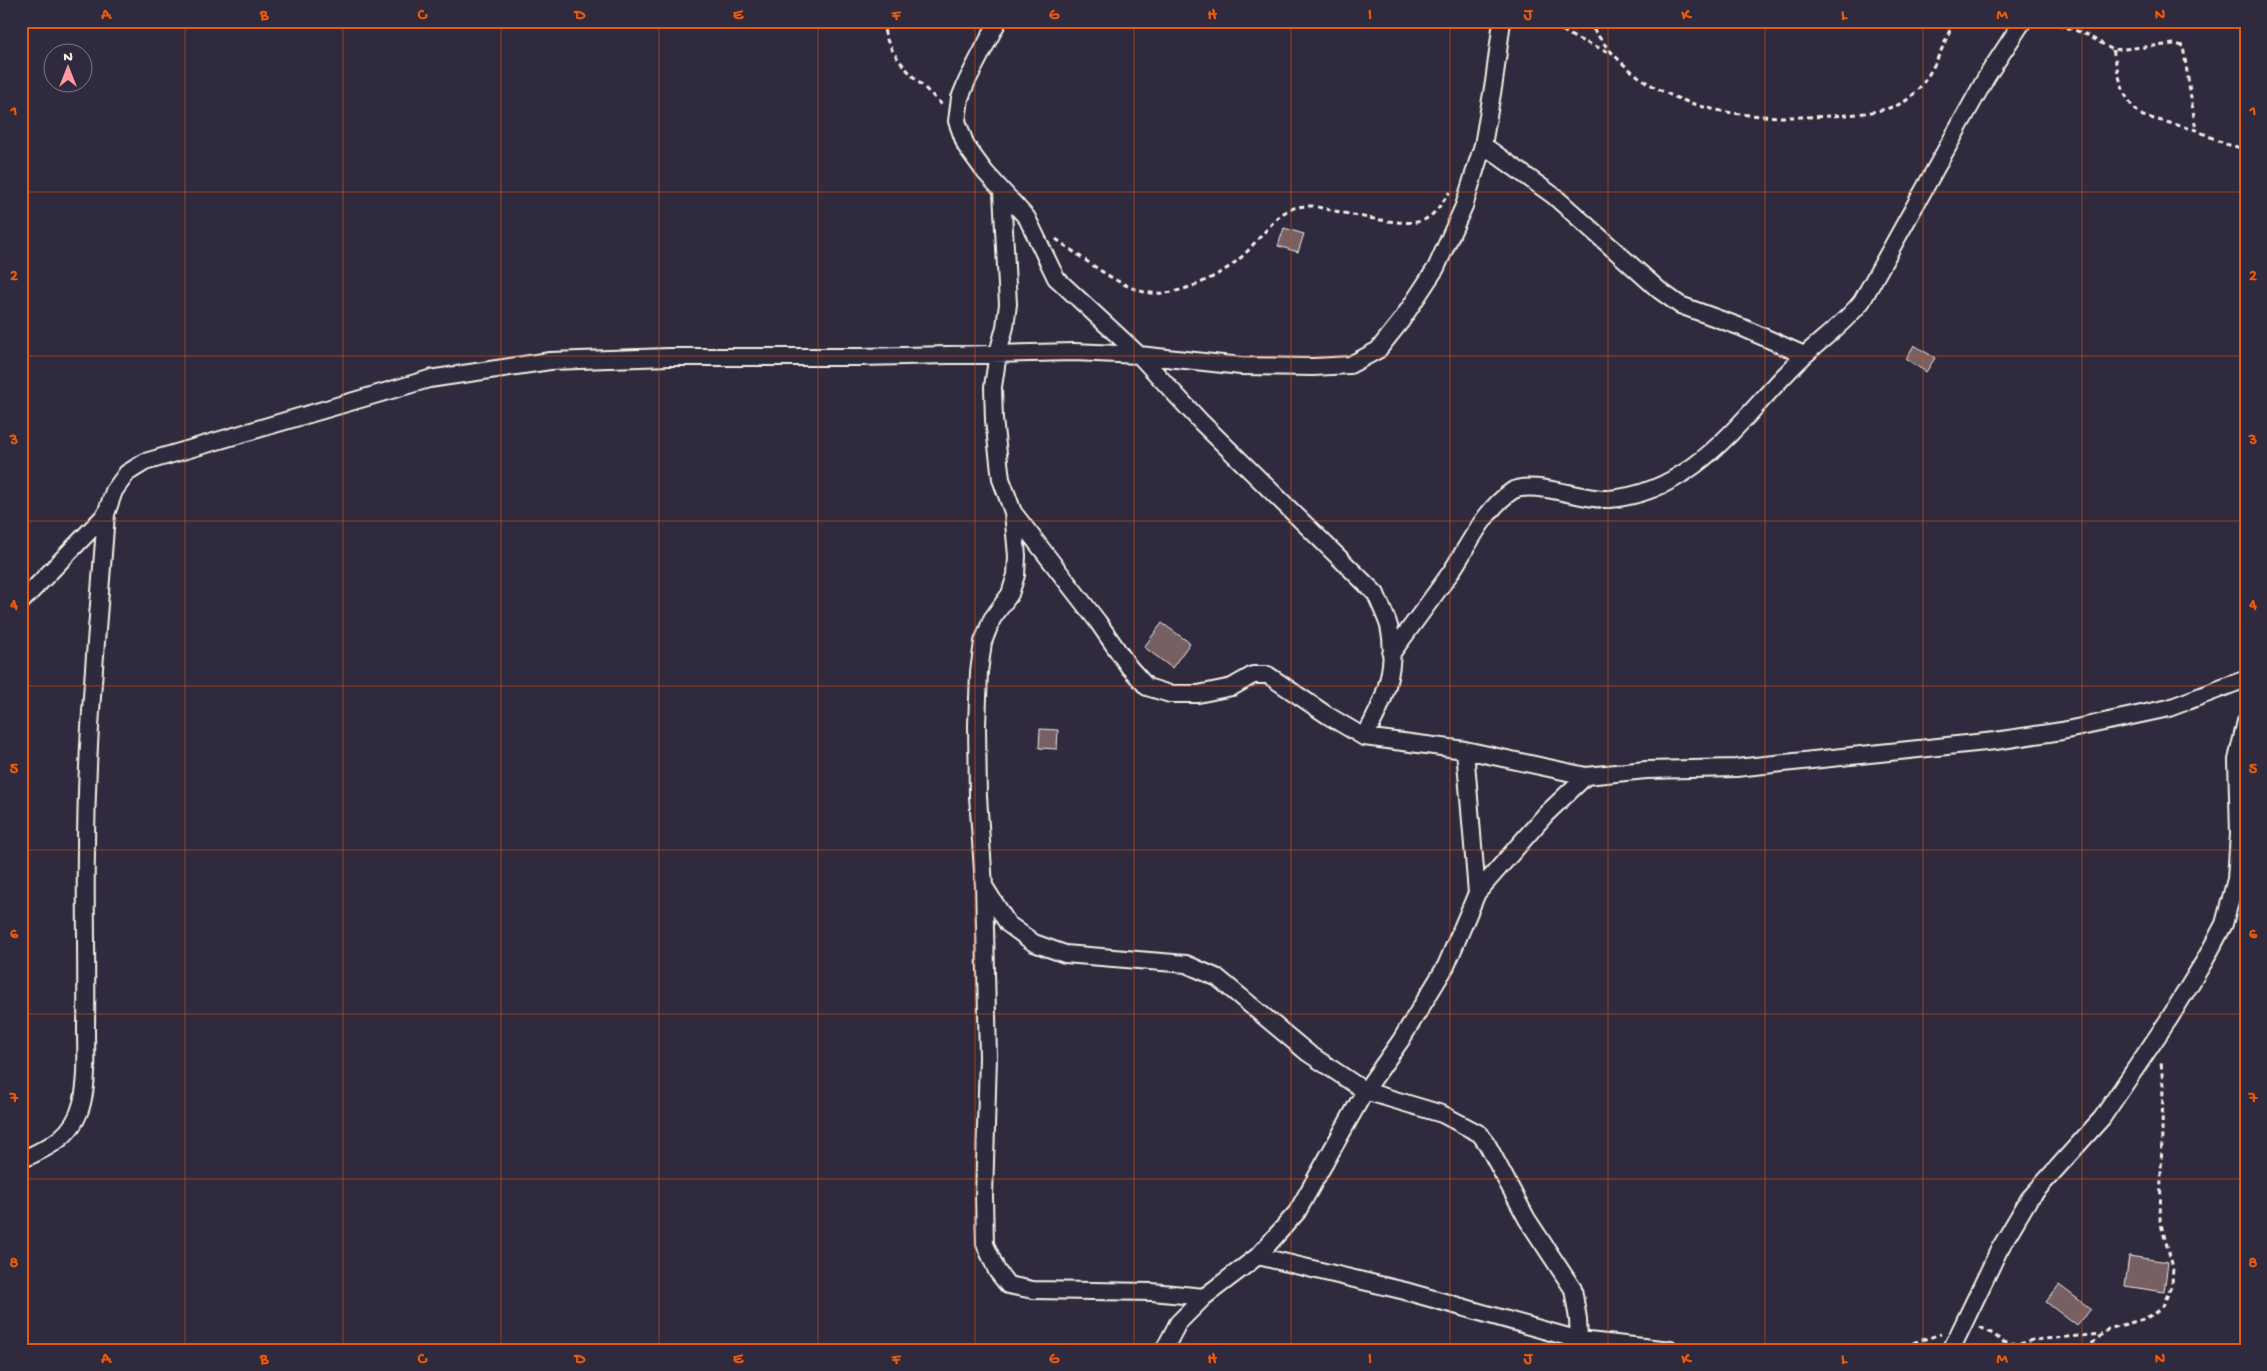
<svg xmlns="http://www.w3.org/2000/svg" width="2267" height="1371" viewBox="0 0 2267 1371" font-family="'Gochi Hand',sans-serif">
<rect width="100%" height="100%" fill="#2f2a3d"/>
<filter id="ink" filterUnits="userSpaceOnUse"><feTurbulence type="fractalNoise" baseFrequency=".02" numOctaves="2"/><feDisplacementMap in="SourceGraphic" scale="10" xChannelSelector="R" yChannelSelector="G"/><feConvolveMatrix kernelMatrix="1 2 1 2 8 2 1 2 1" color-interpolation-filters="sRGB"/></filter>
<g filter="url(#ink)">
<path fill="#766164" stroke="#f4f1e8" d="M 1284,228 L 1304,234 L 1298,252 L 1278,246 Z
M 1914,345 L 1935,358 L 1926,372 L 1906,359 Z
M 1162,623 L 1190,643 L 1172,668 L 1144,647 Z
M 1040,729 L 1058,730 L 1057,749 L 1039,748 Z
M 2129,1256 L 2168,1262 L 2164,1292 L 2125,1286 Z
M 2059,1285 L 2091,1309 L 2077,1326 L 2046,1302 Z"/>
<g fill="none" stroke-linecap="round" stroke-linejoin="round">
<g stroke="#f4f1e8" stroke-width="20">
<path id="street" d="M 998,21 L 967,81 L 960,98 L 957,121 L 966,146 L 985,172 L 1027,218 L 1056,278 L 1139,355 L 1201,422 L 1376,594 C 1380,604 1386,616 1389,626 C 1398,665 1384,705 1364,737
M 1483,145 L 1554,196 L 1659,290 L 1680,305 L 1741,327 L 1804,355
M 1002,192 L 1008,304 L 1005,327 L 998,353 L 993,387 L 994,420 L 1001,479 L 1013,512 L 1017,556 L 1016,575 L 1010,594 L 992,619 L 983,642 L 979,672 L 977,725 L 978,796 L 984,886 L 988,1057 L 984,1197 L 985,1244 L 997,1271 L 1008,1285 L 1033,1290 L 1152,1292 L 1204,1297
M 1013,512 L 1098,622 L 1129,667 L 1147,687 L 1170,694 L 1198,694 L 1232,687 L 1253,675 L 1268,675 L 1327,715 L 1364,737 L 1465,750 L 1586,776
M 21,602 L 106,514
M 1391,654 C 1411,627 1431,600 1451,572 C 1469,545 1484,510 1512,491 C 1531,479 1585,501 1609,499 C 1699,492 1745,411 1804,356 C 1824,337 1845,323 1862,301 L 1987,76 L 2023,21
M 1465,750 L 1477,893
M 984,886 L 1008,924 L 1034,943 L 1065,954 L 1186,964 L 1218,978 L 1308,1053 L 1365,1091 L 1442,1114 L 1480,1134 L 1487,1144 L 1527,1219 L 1573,1289 L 1578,1319 L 1579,1340
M 21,1160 C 50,1147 74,1136 82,1103 C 88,1079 86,1052 86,1028 C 87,969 85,909 86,850 C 86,738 98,626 106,514 L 114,491 L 127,473 L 145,462 L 429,379 L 550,361 L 669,357 L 861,357 L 1074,352 L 1139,355 L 1241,366 L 1313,367 L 1350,365 L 1378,350 L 1401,321 L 1436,268 L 1464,206 L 1483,145 L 1494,82 L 1502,21
M 1258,1256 L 1405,1291 L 1579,1340 L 1671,1350
M 1164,1350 L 1178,1323 L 1204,1297 L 1258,1256 L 1297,1212 L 1365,1091 L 1401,1040 L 1446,966 L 1477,893 L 1546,814 L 1586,776 L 1646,770 L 1736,768 L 1995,741 L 2062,731 L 2169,708 L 2246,679
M 1951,1350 L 1999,1250 L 2029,1199 L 2102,1118 L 2169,1019 L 2205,960 L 2224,924 L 2236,879 L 2239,834 L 2237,760 L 2246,721"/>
</g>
<path stroke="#f4f1e8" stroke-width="3" stroke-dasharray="5 4" stroke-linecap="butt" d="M 884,21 C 881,52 923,85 943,106
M 1547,21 L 1575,38 L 1609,52
M 1588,21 C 1644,111 1734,121 1831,116 C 1852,115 1892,112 1908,99 C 1931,81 1942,47 1954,21
M 2050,21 L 2085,34 L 2113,50 L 2175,44 L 2183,46 L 2196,130
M 2113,50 C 2119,74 2121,101 2143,116 L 2196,130 L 2225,144 L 2246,149
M 1056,239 C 1080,256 1116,285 1144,292 C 1173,299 1218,278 1239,259 C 1247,253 1253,244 1260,237 C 1278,217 1285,205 1313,206 C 1337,211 1404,229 1424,220 C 1435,215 1443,201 1450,192
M 1980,1327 L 1993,1334 L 2003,1342 L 2016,1345 L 2033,1340 L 2102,1334
M 1878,1350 L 1906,1345 L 1941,1334
M 2085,1350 L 2108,1329 L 2144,1319 L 2157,1312 L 2163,1306 L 2172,1284 L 2173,1267 L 2160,1221 L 2163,1086 L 2161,1061"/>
<use href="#street" stroke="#2f2a3d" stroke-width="16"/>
</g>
</g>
<path fill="none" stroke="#e8590c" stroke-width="1" stroke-opacity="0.55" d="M 185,21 L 185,1350M 343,21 L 343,1350M 501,21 L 501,1350M 659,21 L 659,1350M 818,21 L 818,1350M 975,21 L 975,1350M 1134,21 L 1134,1350M 1291,21 L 1291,1350M 1450,21 L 1450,1350M 1608,21 L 1608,1350M 1765,21 L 1765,1350M 1923,21 L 1923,1350M 2082,21 L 2082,1350M 21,192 L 2246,192M 21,356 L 2246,356M 21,521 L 2246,521M 21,686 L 2246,686M 21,850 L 2246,850M 21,1014 L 2246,1014M 21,1179 L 2246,1179"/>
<rect width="2267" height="1371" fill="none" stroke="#2f2a3d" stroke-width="55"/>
<g transform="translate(68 68)"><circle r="24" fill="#2f2a3d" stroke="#7e7a81"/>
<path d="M0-4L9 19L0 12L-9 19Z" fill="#ff9aa2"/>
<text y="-8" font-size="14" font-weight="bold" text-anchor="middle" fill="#f4f1e8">N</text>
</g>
<rect x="28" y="28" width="2212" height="1316" fill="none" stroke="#e8590c" stroke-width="2"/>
<g font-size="16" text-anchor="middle" font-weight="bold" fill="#e8590c">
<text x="106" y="19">A</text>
<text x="264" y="19">B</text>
<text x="422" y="19">C</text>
<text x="580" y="19">D</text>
<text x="738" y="19">E</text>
<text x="896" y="19">F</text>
<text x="1054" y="19">G</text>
<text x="1212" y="19">H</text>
<text x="1370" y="19">I</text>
<text x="1528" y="19">J</text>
<text x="1686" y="19">K</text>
<text x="1844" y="19">L</text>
<text x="2002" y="19">M</text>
<text x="2160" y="19">N</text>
<text x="14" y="115">1</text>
<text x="2253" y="115">1</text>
<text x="14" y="280">2</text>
<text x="2253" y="280">2</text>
<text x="14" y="444">3</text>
<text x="2253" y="444">3</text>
<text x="14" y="609">4</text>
<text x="2253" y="609">4</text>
<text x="14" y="773">5</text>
<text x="2253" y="773">5</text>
<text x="14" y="938">6</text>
<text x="2253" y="938">6</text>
<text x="14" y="1102">7</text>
<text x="2253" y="1102">7</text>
<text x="14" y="1267">8</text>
<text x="2253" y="1267">8</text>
<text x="106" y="1363">A</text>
<text x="264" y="1363">B</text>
<text x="422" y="1363">C</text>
<text x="580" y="1363">D</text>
<text x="738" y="1363">E</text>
<text x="896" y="1363">F</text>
<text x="1054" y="1363">G</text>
<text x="1212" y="1363">H</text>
<text x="1370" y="1363">I</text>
<text x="1528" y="1363">J</text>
<text x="1686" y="1363">K</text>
<text x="1844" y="1363">L</text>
<text x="2002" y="1363">M</text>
<text x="2160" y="1363">N</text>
</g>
</svg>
